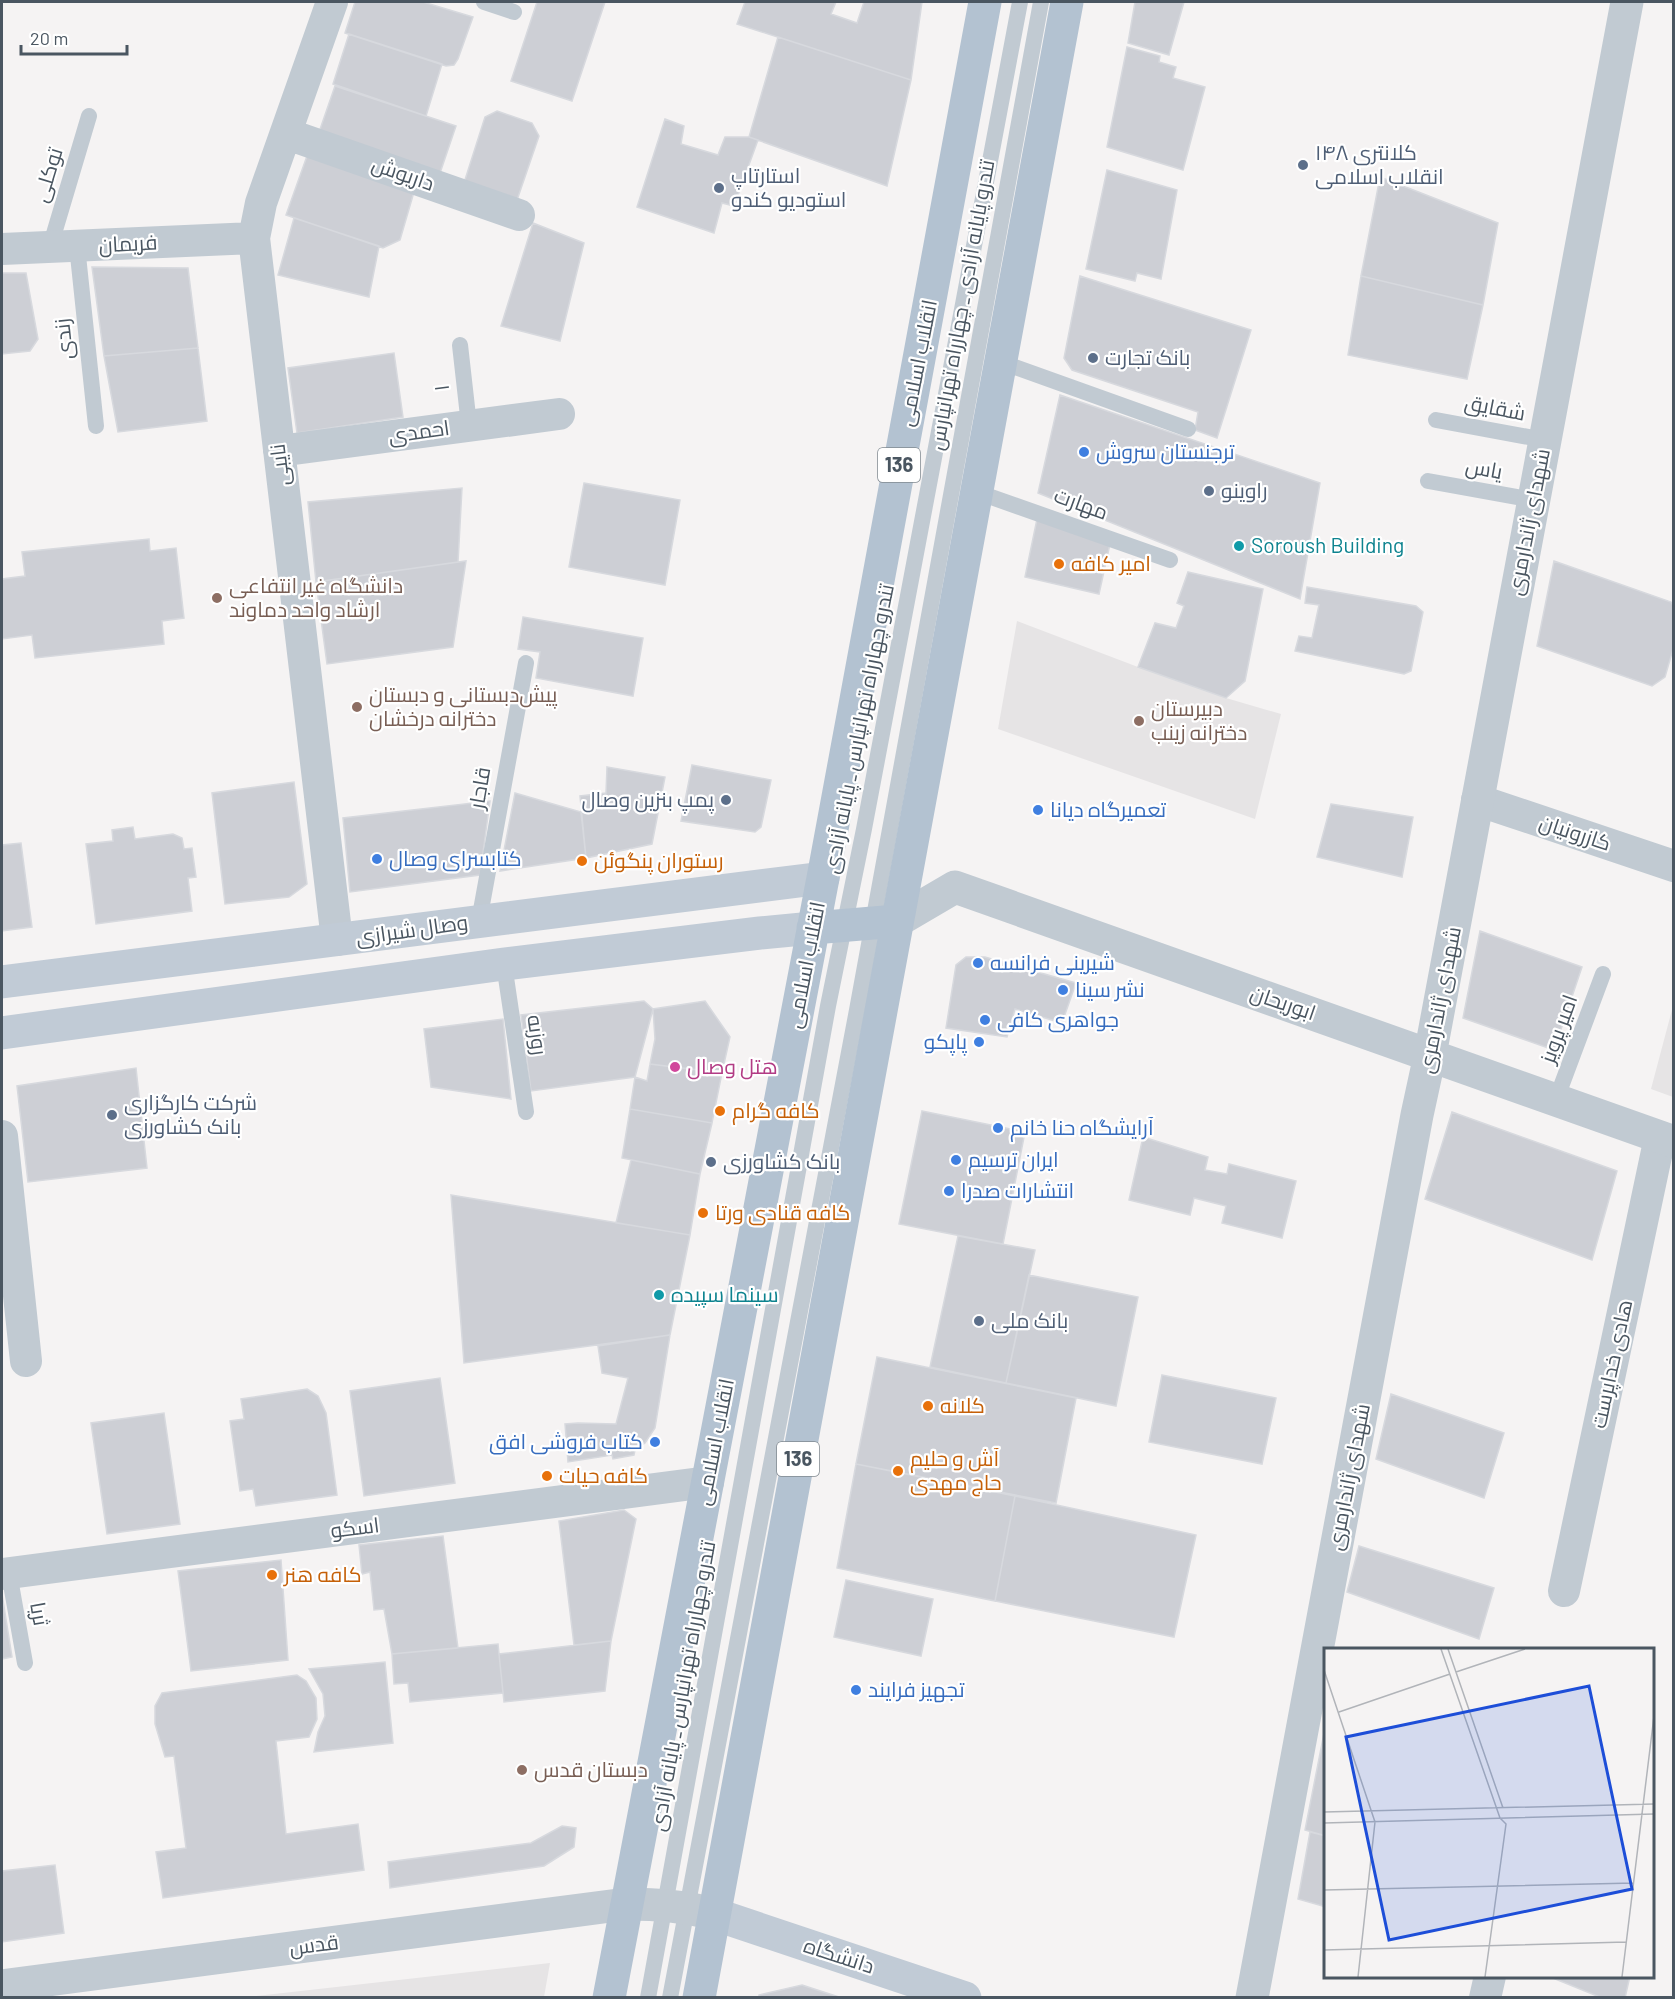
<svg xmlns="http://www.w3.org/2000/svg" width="1675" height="1999" viewBox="0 0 1675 1999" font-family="Barlow,Cairo,sans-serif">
<rect width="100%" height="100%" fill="#f5f3f3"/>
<path fill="#e6e4e5" d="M 1017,621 L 1138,667 L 1226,698 L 1281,714 L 1255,819 L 998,729 Z
M 1673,1006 L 1673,1097 L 1651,1089 Z
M 550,1963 L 544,1997 L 248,1997 Z"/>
<path fill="#cdcfd5" stroke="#d7d9de" stroke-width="1.5" d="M 355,2 L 423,2 L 473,17 L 458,59 L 454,65 L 446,66 L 345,33 Z
M 537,2 L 605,2 L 572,101 L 511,81 Z
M 745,2 L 836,2 L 831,14 L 857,23 L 864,2 L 922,2 L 911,80 L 737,24 Z
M 1135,2 L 1184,2 L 1169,55 L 1128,43 Z
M 349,34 L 442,64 L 426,116 L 333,84 Z
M 778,37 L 911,80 L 887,186 L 749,137 Z
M 1127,47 L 1160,56 L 1159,62 L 1176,67 L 1173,78 L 1205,87 L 1183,170 L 1107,147 Z
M 335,86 L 456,126 L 438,179 L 317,138 Z
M 497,111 L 532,123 L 539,136 L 516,203 L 463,186 L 485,117 Z
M 665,119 L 684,126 L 681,144 L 718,155 L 725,137 L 749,137 L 758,140 L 734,206 L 722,203 L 714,233 L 637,207 Z
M 307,156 L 414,192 L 400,240 L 383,248 L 286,215 Z
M 1107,170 L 1177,190 L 1161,279 L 1137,273 L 1135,281 L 1086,269 Z
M 1380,177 L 1498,223 L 1483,305 L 1361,276 Z
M 294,218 L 379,246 L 369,297 L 278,275 Z
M 533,223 L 584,243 L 560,341 L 501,326 Z
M 92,267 L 188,268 L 198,348 L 104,356 Z
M 2,273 L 26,273 L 38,339 L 30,351 L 2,354 Z
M 1080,276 L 1251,330 L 1217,438 L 1195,430 L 1198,412 L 1072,370 L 1064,358 Z
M 1361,276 L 1483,305 L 1467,379 L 1348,355 Z
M 198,348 L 207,421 L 118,432 L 104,356 Z
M 394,353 L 403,417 L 297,433 L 288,368 Z
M 1060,395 L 1320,483 L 1300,599 L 1038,493 Z
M 584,483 L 680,500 L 665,585 L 569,567 Z
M 462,488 L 458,562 L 316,582 L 308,502 Z
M 1037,519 L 1110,544 L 1099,594 L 1025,577 Z
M 149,539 L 150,551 L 176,548 L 184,618 L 162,621 L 164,644 L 35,658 L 32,635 L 2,639 L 2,579 L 25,576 L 22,552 Z
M 466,561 L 453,647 L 327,664 L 316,582 Z
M 1554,561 L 1671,602 L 1674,607 L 1674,646 L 1665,677 L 1652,686 L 1537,646 Z
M 1188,572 L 1263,589 L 1245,681 L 1226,698 L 1138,667 L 1155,623 L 1176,628 L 1184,606 L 1177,603 Z
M 1307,587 L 1416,606 L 1423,612 L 1411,671 L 1404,674 L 1295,651 L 1299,636 L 1312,638 L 1319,605 L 1305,603 Z
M 523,617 L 643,638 L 633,696 L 536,678 L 540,652 L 518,649 Z
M 692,765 L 771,780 L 761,827 L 755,832 L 681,821 Z
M 607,767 L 665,777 L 652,844 L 586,858 L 580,796 L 606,793 Z
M 294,782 L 307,884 L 289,897 L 225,904 L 212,793 Z
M 515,793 L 581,812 L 586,858 L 500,871 Z
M 490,801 L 480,875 L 350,892 L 343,818 Z
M 1331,804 L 1413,817 L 1402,877 L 1317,857 Z
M 133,827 L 135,839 L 173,834 L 182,838 L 184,849 L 192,848 L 196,877 L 188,878 L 192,911 L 96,924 L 86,844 L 113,841 L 112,830 Z
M 21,843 L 32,927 L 2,931 L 2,845 Z
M 1480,931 L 1582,967 L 1554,1050 L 1463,1018 Z
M 966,957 L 985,957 L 1076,983 L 1062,1023 L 1015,1009 L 1007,1037 L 946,1028 L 956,965 Z
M 644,1001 L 653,1009 L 635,1077 L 531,1091 L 521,1015 Z
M 705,1001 L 730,1037 L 722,1073 L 650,1064 L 655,1039 L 653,1009 Z
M 503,1019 L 511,1099 L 431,1087 L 424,1029 Z
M 650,1064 L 722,1073 L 712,1123 L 630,1109 L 635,1077 L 647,1081 Z
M 136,1068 L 147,1168 L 28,1182 L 17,1086 Z
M 630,1109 L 712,1123 L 700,1174 L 622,1158 Z
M 922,1111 L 1025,1132 L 1003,1244 L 899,1224 Z
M 1452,1112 L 1617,1171 L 1592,1260 L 1425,1199 Z
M 1143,1137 L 1208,1157 L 1205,1170 L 1227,1174 L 1229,1164 L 1296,1181 L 1282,1238 L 1222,1223 L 1226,1206 L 1194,1198 L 1190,1215 L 1129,1200 Z
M 631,1160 L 700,1174 L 690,1235 L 616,1223 Z
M 451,1195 L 690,1235 L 670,1335 L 464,1363 Z
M 958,1236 L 1035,1250 L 1006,1383 L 930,1367 Z
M 1029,1275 L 1138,1297 L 1116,1406 L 1006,1383 Z
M 670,1335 L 655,1428 L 645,1443 L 635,1450 L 634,1455 L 613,1459 L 612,1455 L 568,1462 L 565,1424 L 578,1423 L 616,1424 L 628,1378 L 602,1373 L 598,1346 Z
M 877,1357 L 1076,1398 L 1056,1503 L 856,1464 Z
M 1162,1375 L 1276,1398 L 1262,1464 L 1149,1442 Z
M 440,1378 L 455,1483 L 364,1496 L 350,1391 Z
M 307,1389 L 318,1396 L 326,1413 L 337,1495 L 256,1506 L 253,1489 L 240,1491 L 230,1421 L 244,1419 L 241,1399 Z
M 1391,1394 L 1504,1433 L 1484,1498 L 1376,1459 Z
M 164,1413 L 180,1524 L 107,1534 L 91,1423 Z
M 856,1464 L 1015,1496 L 995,1601 L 837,1568 Z
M 1015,1496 L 1196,1535 L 1174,1637 L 995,1601 Z
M 624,1510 L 636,1519 L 611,1641 L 574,1645 L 559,1521 Z
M 443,1536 L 458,1648 L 392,1654 L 384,1609 L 374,1610 L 370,1572 L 362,1574 L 359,1545 Z
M 1359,1546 L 1494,1588 L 1479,1639 L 1347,1592 Z
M 281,1560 L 288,1660 L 191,1671 L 178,1571 Z
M 846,1580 L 933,1599 L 921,1656 L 834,1637 Z
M 2,1594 L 12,1657 L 2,1659 Z
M 611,1641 L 605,1691 L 504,1702 L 499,1654 Z
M 498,1644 L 503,1693 L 410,1702 L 408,1683 L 394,1684 L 392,1654 Z
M 385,1662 L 393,1743 L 314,1752 L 318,1732 L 325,1716 L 323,1694 L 309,1669 Z
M 297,1675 L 306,1681 L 316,1698 L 317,1719 L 309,1737 L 276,1741 L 286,1834 L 358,1824 L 364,1870 L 163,1898 L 156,1852 L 186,1848 L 174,1756 L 165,1757 L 155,1724 L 155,1706 L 162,1693 Z
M 1326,1723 L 1326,1836 L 1305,1830 Z
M 562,1826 L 576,1828 L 574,1847 L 544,1866 L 390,1888 L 388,1862 L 531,1843 Z
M 1310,1832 L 1326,1836 L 1326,1907 L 1298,1899 Z
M 55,1865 L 64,1933 L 2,1942 L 2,1871 Z
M 1548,1976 L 1630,1976 L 1625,1998 L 1602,1998 Z
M 802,1985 L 842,1998 L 759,1998 L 759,1995 Z"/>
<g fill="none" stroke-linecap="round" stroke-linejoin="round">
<path stroke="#c1cad2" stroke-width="16" d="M 484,2 L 514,12
M 77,246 L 96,426
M 50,247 L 89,116
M 460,345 L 469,425
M 1001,362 L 1188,429
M 1436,420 L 1545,440
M 1428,481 L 1533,500
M 977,492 L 1170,560
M 479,921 L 526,663
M 504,964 L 526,1112
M 1556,1100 L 1603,974
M 9,1573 L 25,1663
M 648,1998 L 828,1006 L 864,829 L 1020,2
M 670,1998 L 857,1010 L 1041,2"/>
<path stroke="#c1cad2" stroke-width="32" d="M 332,2 L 261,203 L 254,238 L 337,940
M 287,134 L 519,215
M 2,249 L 254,238
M 279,451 L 559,414
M 1477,800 L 1674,866
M 2,1136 L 26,1361
M 2,1574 L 708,1482
M 1564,1591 L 1660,1137
M 1485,1998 L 1490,1976"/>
<path stroke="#c1cad2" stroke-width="33" d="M 897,921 L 955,887 L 1674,1142
M 2,1986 L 626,1904 C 657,1904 684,1906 714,1914
M 1252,1998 L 1417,1115 L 1430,1055 L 1627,2"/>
<path stroke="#c1cbd6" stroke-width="33" d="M 2,982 L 823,878
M 2,1033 L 504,964 L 760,933 L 813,928
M 714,1914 L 965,1998"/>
<path stroke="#b3c2d1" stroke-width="33" d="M 813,928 L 897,921
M 609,1998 L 823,878 L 985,2
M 699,1998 L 1067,2"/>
</g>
<g fill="#5c6f8a" stroke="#fff" stroke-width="2">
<circle cx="1303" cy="165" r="6"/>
<circle cx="719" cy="188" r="6"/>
<circle cx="1093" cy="358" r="6"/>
<circle cx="1209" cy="491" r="6"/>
<circle cx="726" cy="800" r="6"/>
<circle cx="112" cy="1115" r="6"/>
<circle cx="711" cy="1162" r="6"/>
<circle cx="979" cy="1321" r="6"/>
</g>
<g fill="#3f7fe0" stroke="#fff" stroke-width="2">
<circle cx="1084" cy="452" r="6"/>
<circle cx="1038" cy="810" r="6"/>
<circle cx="377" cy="859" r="6"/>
<circle cx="978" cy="963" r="6"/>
<circle cx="1063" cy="990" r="6"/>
<circle cx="985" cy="1020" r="6"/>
<circle cx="979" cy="1042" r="6"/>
<circle cx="998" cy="1128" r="6"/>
<circle cx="956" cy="1160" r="6"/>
<circle cx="949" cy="1191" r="6"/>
<circle cx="655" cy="1442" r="6"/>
<circle cx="856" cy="1690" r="6"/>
</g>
<g fill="#0f9aa8" stroke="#fff" stroke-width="2">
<circle cx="1239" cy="546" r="6"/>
<circle cx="659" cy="1295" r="6"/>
</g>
<g fill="#e8710a" stroke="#fff" stroke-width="2">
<circle cx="1059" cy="564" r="6"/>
<circle cx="582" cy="861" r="6"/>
<circle cx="720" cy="1111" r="6"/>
<circle cx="703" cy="1213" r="6"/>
<circle cx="928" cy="1406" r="6"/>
<circle cx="898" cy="1471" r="6"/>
<circle cx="547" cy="1476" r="6"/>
<circle cx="272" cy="1575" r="6"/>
</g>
<g fill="#8d6e63" stroke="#fff" stroke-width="2">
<circle cx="217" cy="598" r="6"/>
<circle cx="357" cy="707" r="6"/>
<circle cx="1139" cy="721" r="6"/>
<circle cx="522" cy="1770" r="6"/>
</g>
<circle fill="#d1479c" stroke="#fff" stroke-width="2" cx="675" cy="1067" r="6"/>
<g text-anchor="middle" stroke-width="4.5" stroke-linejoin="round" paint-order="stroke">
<g fill="#fff" stroke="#808990" stroke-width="1.5">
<rect x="878" y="448" width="42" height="34" rx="4.5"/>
<rect x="777" y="1442" width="42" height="34" rx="4.5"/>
</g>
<g font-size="20" font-weight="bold" fill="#4a5661">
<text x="899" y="472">136</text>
<text x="798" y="1466">136</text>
</g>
<g font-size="21" fill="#4e5e75" stroke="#fff" text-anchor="start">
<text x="1315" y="160">کلانتری ۱۴۸<tspan x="1315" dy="24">انقلاب اسلامی</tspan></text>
<text x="731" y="183">استارتاپ<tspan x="731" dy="24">استودیو کندو</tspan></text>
<text x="1105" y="365">بانک تجارت</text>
<text x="1221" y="498">راوینو</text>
<text x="714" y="807" text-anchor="end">پمپ بنزین وصال</text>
<text x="124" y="1110">شرکت کارگزاری<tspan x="124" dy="24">بانک کشاورزی</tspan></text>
<text x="723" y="1169">بانک کشاورزی</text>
<text x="991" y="1328">بانک ملی</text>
</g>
<g font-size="21" fill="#4a5661" stroke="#fff">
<text transform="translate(403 174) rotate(19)" y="7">داریوش</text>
<text transform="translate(48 175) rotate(-73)" y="7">توکلی</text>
<text transform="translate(128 244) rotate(-3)" y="7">فریمان</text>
<text transform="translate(962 305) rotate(-80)" y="7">تندرو پایانه آزادی ـ چهارراه تهرانپارس</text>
<text transform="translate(64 339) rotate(-96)" y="7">زندی</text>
<text transform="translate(918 363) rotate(-79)" y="7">انقلاب اسلامی</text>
<text transform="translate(442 388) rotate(-97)" y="7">۱</text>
<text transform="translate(1495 408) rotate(11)" y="7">شقایق</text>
<text transform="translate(419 432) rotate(-8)" y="7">احمدی</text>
<text transform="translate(280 465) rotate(-97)" y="7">نایبی</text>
<text transform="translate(1484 469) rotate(10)" y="7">یاس</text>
<text transform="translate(1081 504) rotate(20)" y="7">مهارت</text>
<text transform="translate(1529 522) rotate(-79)" y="7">شهدای ژاندارمری</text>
<text transform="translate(859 729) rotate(-79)" y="7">تندرو چهارراه تهرانپارس ـ پایانه آزادی</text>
<text transform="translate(480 788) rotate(-80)" y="7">قاجار</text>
<text transform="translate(1575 833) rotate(18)" y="7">کازرونیان</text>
<text transform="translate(412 930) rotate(-8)" y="7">وصال شیرازی</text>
<text transform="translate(806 965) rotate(-79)" y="7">انقلاب اسلامی</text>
<text transform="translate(1440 1000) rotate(-79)" y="7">شهدای ژاندارمری</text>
<text transform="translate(1283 1003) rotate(19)" y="7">ابوریحان</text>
<text transform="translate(1559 1029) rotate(-70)" y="7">امیر پرویز</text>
<text transform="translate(537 1035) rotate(82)" y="7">روزبه</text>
<text transform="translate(1612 1364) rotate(-78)" y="7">هادی خداپرست</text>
<text transform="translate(715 1442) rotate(-79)" y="7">انقلاب اسلامی</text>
<text transform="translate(1349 1477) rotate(-79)" y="7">شهدای ژاندارمری</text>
<text transform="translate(355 1528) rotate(-7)" y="7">اسکو</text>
<text transform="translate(39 1614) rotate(80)" y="7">ثریا</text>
<text transform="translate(683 1686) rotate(-80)" y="7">تندرو چهارراه تهرانپارس ـ پایانه آزادی</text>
<text transform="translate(314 1945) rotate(-7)" y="7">قدس</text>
<text transform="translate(839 1956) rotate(18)" y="7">دانشگاه</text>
</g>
<g font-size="21" fill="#366cbe" stroke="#fff" text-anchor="start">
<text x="1096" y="459">ترجنستان سروش</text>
<text x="1050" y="817">تعمیرگاه دیانا</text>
<text x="389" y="866">کتابسرای وصال</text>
<text x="990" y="970">شیرینی فرانسه</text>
<text x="1075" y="997">نشر سینا</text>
<text x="997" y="1027">جواهری کافی</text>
<text x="967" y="1049" text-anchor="end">پاپکو</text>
<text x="1010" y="1135">آرایشگاه حنا خانم</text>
<text x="968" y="1167">ایران ترسیم</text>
<text x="961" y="1198">انتشارات صدرا</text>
<text x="643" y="1449" text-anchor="end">کتاب فروشی افق</text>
<text x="868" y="1697">تجهیز فرایند</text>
</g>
<g font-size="21" fill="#0d838f" stroke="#fff" text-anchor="start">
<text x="1251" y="553">Soroush Building</text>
<text x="671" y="1302">سینما سپیده</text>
</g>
<g font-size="21" fill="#c56008" stroke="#fff" text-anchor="start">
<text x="1071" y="571">امیر کافه</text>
<text x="594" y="868">رستوران پنگوئن</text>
<text x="732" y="1118">کافه گرام</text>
<text x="715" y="1220">کافه قنادی ورتا</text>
<text x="940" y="1413">کلانه</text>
<text x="910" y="1466">آش و حلیم<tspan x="910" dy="24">حاج مهدی</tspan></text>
<text x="559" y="1483">کافه حیات</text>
<text x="284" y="1582">کافه هنر</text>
</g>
<g font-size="21" fill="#785e54" stroke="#fff" text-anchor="start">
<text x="229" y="593">دانشگاه غیر انتفاعی<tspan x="229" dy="24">ارشاد واحد دماوند</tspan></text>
<text x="369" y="702">پیش‌دبستانی و دبستان<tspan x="369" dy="24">دخترانه درخشان</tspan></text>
<text x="1151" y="716">دبیرستان<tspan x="1151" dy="24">دخترانه زینب</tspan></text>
<text x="534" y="1777">دبستان قدس</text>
</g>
<g font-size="21" fill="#b23c85" stroke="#fff" text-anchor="start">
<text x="687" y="1074">هتل وصال</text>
</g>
</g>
<g transform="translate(1324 1648)">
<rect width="330" height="330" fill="#f5f3f3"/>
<path fill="none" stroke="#b1b4b9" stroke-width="1.5" d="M 117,1 L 176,170M 124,1 L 179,160M 0,22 L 51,174M 132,24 L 201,1M 15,64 L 126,26M 0,164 L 330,156M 0,175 L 330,166M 0,242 L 310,235M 0,302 L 302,294M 34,329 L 51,174M 161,329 L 182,176 L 176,170M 298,329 L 330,68"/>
<path fill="#1d4ed8" fill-opacity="0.15" stroke="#1d4ed8" stroke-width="3" d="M 265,38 L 308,241 L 65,292 L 22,89 Z"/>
<rect width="330" height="330" fill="none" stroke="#4a5661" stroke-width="3"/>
</g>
<rect width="1675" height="1999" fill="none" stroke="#4a5661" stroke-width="6"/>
<path d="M21 45v9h106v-9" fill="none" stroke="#4a5661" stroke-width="3"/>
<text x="30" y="45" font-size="18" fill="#4a5661" stroke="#ffffff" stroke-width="4.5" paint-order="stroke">20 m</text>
</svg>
